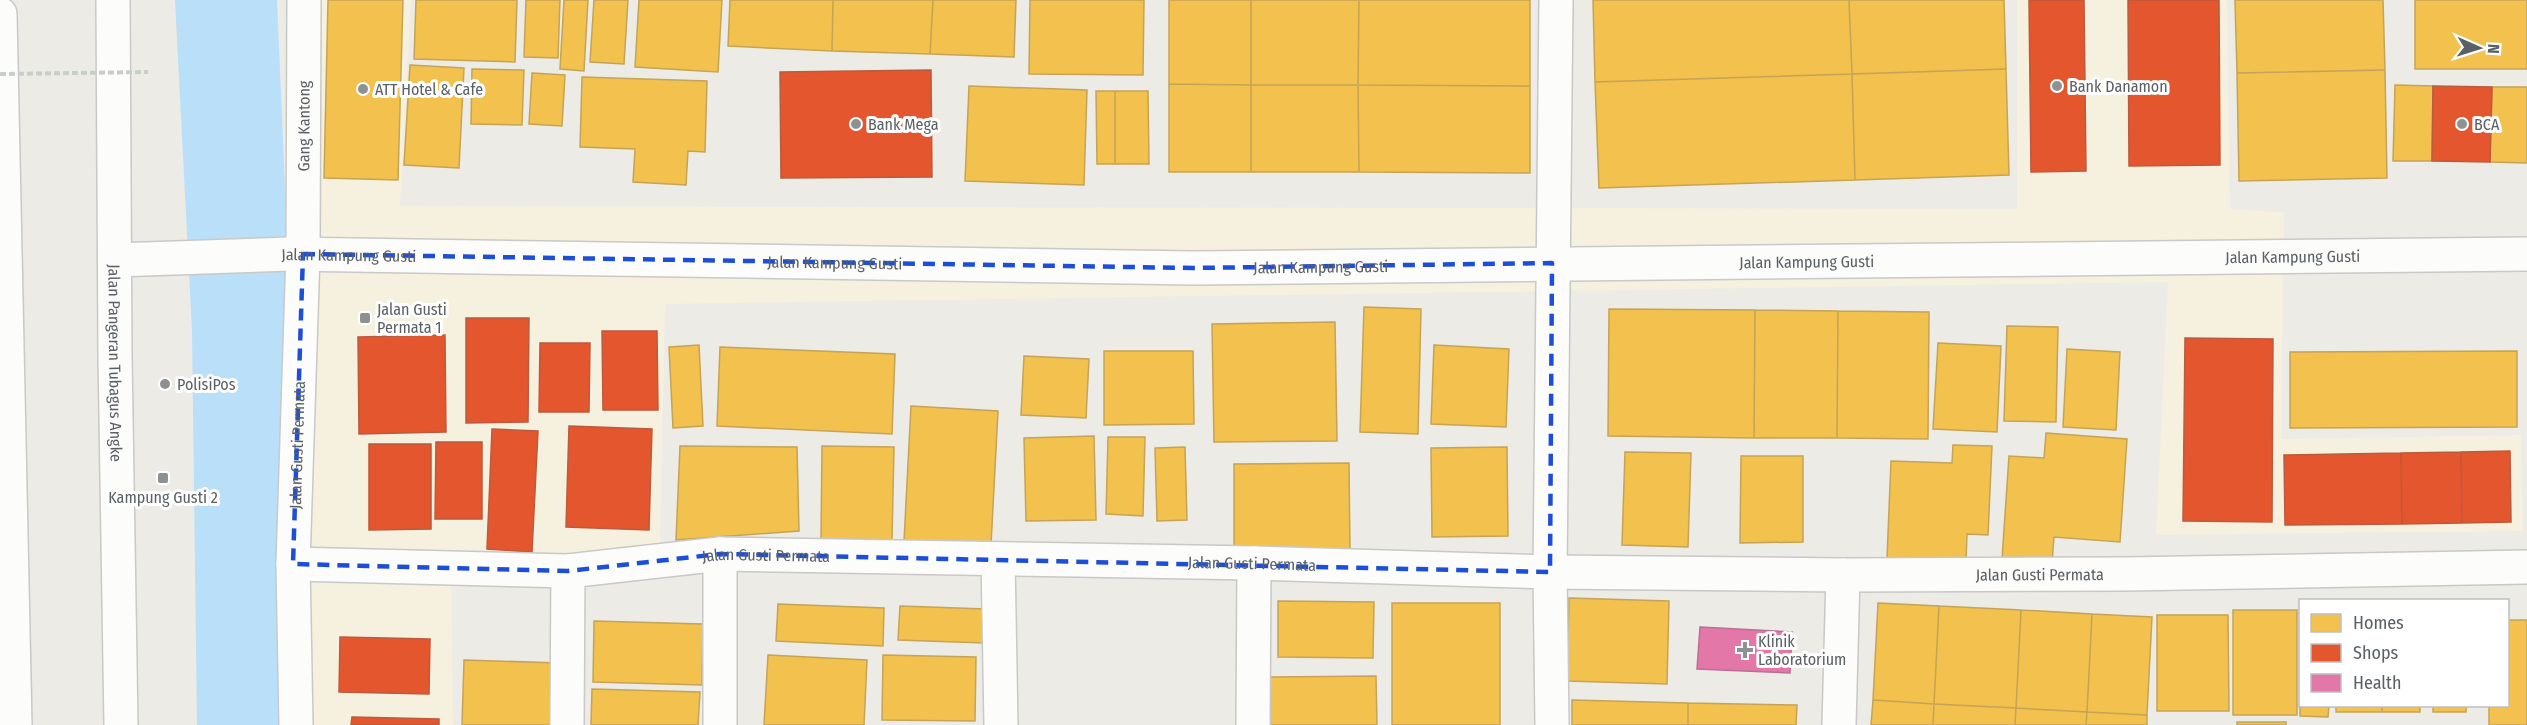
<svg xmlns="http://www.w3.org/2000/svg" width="2527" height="725" viewBox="0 0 2527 725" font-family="'Fira Sans Condensed',sans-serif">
<rect width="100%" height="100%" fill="#ecebe6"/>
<path fill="#f6f0de" d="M 306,0 L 411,0 L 400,206 L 2017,209 L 2017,0 L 2227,0 L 2230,209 L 2284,212 L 2281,439 L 2521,435 L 2523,531 L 2156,535 L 2168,282 L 665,304 L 660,548 L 561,561 L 451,560 L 453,725 L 307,725 Z"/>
<path fill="#b9e0f8" d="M 175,0 L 277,0 L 291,329 L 286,725 L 197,725 L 192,331 Z"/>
<path fill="#f2c14e" stroke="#c5a455" stroke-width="1.5" d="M 328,0 L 403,0 L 398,180 L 324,178 Z
M 416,0 L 517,0 L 515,62 L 414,59 Z
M 526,0 L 560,0 L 558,58 L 524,57 Z
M 564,0 L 588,0 L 584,71 L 560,69 Z
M 594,0 L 628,0 L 624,64 L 590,62 Z
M 639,0 L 722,0 L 718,72 L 635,67 Z
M 730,0 L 833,0 L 832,51 L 728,46 Z
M 833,0 L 933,0 L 930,54 L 832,51 Z
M 933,0 L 1016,0 L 1014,57 L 930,54 Z
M 1030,0 L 1144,0 L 1143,75 L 1029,74 Z
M 1169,0 L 1251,0 L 1251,85 L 1169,84 Z
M 1251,0 L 1359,0 L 1358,85 L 1251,85 Z
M 1359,0 L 1530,0 L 1530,86 L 1358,85 Z
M 1593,0 L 1849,0 L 1852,74 L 1595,82 Z
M 1849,0 L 2004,0 L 2006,69 L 1852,74 Z
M 2235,0 L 2383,0 L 2385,70 L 2237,73 Z
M 2415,0 L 2527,0 L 2527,69 L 2415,69 Z
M 410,65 L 464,68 L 459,168 L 404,165 Z
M 472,69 L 524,70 L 522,125 L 471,124 Z
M 2006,69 L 2009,175 L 1855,180 L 1852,74 Z
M 2385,70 L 2387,178 L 2239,181 L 2237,73 Z
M 532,73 L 565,75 L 562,126 L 529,124 Z
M 1852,74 L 1855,180 L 1599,188 L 1595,82 Z
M 582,77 L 707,81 L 705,152 L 688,151 L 686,185 L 633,182 L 635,149 L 580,147 Z
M 1169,84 L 1251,85 L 1251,172 L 1169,172 Z
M 1251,85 L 1358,85 L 1359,172 L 1251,172 Z
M 1358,85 L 1530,86 L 1530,173 L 1359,172 Z
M 2395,85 L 2433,86 L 2432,161 L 2393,161 Z
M 969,86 L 1087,90 L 1084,185 L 965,181 Z
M 2492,87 L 2527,87 L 2527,163 L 2490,162 Z
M 1096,91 L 1115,91 L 1115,164 L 1097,164 Z
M 1115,91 L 1148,91 L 1149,164 L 1115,164 Z
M 1364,307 L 1421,309 L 1418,434 L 1360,432 Z
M 1609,309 L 1755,310 L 1754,438 L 1608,436 Z
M 1755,310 L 1838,311 L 1837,438 L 1754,438 Z
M 1838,311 L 1929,312 L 1928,439 L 1837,438 Z
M 1335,322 L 1337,441 L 1214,442 L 1212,324 Z
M 2007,326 L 2058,327 L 2056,422 L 2004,421 Z
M 1938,343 L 2001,346 L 1997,432 L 1933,429 Z
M 699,345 L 703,426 L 673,428 L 669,347 Z
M 1434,345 L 1509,349 L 1506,427 L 1431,424 Z
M 720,347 L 895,354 L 892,434 L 717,426 Z
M 2067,349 L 2120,352 L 2116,430 L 2063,427 Z
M 1104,351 L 1193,351 L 1194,424 L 1104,425 Z
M 2517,351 L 2517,427 L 2290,428 L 2290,352 Z
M 1024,356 L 1089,359 L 1086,418 L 1021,415 Z
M 911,406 L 998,411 L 991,545 L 904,541 Z
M 2046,433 L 2127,439 L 2120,542 L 2054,537 L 2052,563 L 2002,559 L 2009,456 L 2044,458 Z
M 1094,436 L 1096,520 L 1026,521 L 1024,438 Z
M 1108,437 L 1145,437 L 1143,516 L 1106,514 Z
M 1953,445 L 1992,446 L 1988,535 L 1967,534 L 1966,561 L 1887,558 L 1891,461 L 1952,463 Z
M 680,446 L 797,447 L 799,531 L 676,540 Z
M 822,446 L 894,447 L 892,540 L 821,539 Z
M 1185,447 L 1187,520 L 1157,521 L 1155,448 Z
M 1507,447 L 1508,536 L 1432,537 L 1431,448 Z
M 1625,452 L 1691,453 L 1688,547 L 1622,545 Z
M 1741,456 L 1803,456 L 1803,542 L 1740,543 Z
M 1349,463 L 1350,549 L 1234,549 L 1234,464 Z
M 1569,598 L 1669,601 L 1667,684 L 1567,681 Z
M 1278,601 L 1374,602 L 1373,658 L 1278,657 Z
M 1392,603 L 1500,603 L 1500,725 L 1392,725 Z
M 1878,603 L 1939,606 L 1934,704 L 1873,700 Z
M 778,604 L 884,608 L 883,646 L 776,641 Z
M 900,606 L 986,609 L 985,643 L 898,640 Z
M 1939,606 L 2021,610 L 2016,708 L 1934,704 Z
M 2021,610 L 2092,614 L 2087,712 L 2016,708 Z
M 2233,610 L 2297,610 L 2297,715 L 2233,715 Z
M 2092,614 L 2152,617 L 2147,715 L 2087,712 Z
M 2157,615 L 2228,615 L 2229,711 L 2157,711 Z
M 2508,620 L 2527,620 L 2527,725 L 2489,725 L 2489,706 L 2508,706 Z
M 594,621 L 703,624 L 702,685 L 593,682 Z
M 768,655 L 867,660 L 864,725 L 764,725 Z
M 883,655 L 976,657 L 975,721 L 882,720 Z
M 464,660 L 560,663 L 558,725 L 462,725 Z
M 1376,676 L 1377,725 L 1270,725 L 1269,677 Z
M 592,689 L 700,692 L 698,725 L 591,725 Z
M 2300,690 L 2300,706 L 2329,706 L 2328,717 L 2300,716 Z
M 1572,700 L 1688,703 L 1688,725 L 1572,725 Z
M 1873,700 L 1934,704 L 1933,725 L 1871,725 Z
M 1688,703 L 1797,705 L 1796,725 L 1688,725 Z
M 1934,704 L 2016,708 L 2015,725 L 1933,725 Z
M 2336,706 L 2382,706 L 2382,712 L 2336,712 Z
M 2382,706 L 2420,706 L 2420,712 L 2382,712 Z
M 2433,706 L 2466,706 L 2466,712 L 2433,712 Z
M 2016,708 L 2087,712 L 2086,725 L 2015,725 Z
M 2087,712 L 2147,715 L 2147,725 L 2086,725 Z
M 2237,722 L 2286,722 L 2286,725 L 2237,725 Z"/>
<path fill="#e4572e" stroke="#bb5a3e" stroke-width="1.5" d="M 2029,0 L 2084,0 L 2086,171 L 2031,172 Z
M 2128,0 L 2219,0 L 2220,165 L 2129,166 Z
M 931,70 L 932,177 L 781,178 L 780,72 Z
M 2433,86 L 2492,87 L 2490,162 L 2432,161 Z
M 466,318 L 529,318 L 528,422 L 466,423 Z
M 602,331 L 657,331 L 658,410 L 603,410 Z
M 445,335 L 446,432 L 359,434 L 358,337 Z
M 2185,338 L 2273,339 L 2272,522 L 2183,521 Z
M 540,343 L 590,343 L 589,412 L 539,412 Z
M 569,426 L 652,429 L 649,530 L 566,527 Z
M 492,429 L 538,431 L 532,552 L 487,549 Z
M 436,442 L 482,442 L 482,519 L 435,519 Z
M 369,444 L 431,444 L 431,529 L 369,530 Z
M 2510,451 L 2511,522 L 2462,523 L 2461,452 Z
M 2461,452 L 2462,523 L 2402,524 L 2401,453 Z
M 2401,453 L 2402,524 L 2285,525 L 2284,455 Z
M 340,637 L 430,639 L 429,694 L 339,692 Z
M 352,717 L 439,719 L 439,725 L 351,725 Z"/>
<path fill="#e377a8" stroke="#ba7094" stroke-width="1.5" d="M 1700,627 L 1792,632 L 1790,673 L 1697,669 Z"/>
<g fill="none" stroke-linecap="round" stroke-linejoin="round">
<g stroke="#c8c8c7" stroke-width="36">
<g id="street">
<path id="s1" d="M 303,254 L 304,0"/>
<path d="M 720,554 L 720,725"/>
<path d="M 998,559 L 1001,725"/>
<path id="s2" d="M 293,564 L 568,571 L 720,554 L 1254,563 L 1550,572 L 1843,575 L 2126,574 L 2527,567"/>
<path d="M 567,725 L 568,571"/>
<path d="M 1253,725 L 1254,563"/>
<path d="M 1552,725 L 1550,572 L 1556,0"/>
<path d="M 1839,725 L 1843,575"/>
</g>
</g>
<g stroke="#c8c9c8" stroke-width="36">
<g id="secondary">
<path id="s3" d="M 113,0 L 115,356 L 121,725"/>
<path d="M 0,14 L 15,725"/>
<path id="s4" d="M 115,260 L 289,254 L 1193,268 L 2527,254"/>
<path id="s5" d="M 296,725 L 293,564 L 303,254"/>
</g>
</g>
<use href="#street" stroke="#fcfcfb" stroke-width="33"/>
<use href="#secondary" stroke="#fcfcfb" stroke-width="33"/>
<path stroke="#c8ceca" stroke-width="4" stroke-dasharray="6 3" stroke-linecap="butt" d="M 0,74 L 148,72"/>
</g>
<path fill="none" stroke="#1d4ed8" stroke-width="4.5" stroke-dasharray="12 8" stroke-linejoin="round" d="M 303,254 L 1193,268 L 1552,263 L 1550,572 L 720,554 L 568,571 L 293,564 Z"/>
<g fill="#8e9192" stroke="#fff" stroke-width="2">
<circle cx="2057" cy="86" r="6"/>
<circle cx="363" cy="89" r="6"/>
<circle cx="856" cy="124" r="6"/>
<circle cx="2462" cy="124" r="6"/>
<rect x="359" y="312" width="12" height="12" rx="3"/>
<circle cx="165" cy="384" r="6"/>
<rect x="157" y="472" width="12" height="12" rx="3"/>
<path d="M1742 641h6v6h6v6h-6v6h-6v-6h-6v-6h6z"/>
</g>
<g text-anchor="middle" stroke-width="6" stroke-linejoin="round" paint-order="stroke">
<g font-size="16" fill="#5b6065" stroke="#fff" text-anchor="start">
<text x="2069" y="92">Bank Danamon</text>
<text x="375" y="95">ATT Hotel &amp; Cafe</text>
<text x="868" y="130">Bank Mega</text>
<text x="2474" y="130">BCA</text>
<text x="377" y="315">Jalan Gusti<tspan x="377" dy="18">Permata 1</tspan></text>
<text x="177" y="390">PolisiPos</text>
<text x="163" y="503" text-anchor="middle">Kampung Gusti 2</text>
<text x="1758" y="647">Klinik<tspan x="1758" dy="18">Laboratorium</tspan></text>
</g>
<g font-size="16" fill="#5b6065" stroke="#fff">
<text dy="6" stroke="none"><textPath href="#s1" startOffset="128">Gang Kantong</textPath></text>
<text dy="6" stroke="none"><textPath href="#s4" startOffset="234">Jalan Kampung Gusti</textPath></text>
<text dy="6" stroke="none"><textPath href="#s4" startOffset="2178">Jalan Kampung Gusti</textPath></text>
<text dy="6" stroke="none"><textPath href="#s4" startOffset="1692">Jalan Kampung Gusti</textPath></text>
<text dy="6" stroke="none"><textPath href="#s4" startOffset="720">Jalan Kampung Gusti</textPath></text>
<text dy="6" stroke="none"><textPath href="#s4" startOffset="1206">Jalan Kampung Gusti</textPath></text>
<text dy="6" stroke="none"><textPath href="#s3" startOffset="363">Jalan Pangeran Tubagus Angke</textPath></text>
<text dy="6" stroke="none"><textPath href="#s5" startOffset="280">Jalan Gusti Permata</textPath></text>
<text dy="6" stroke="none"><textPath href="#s2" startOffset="474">Jalan Gusti Permata</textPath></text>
<text dy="6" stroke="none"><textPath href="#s2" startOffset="960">Jalan Gusti Permata</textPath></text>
<text dy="6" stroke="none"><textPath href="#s2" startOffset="1748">Jalan Gusti Permata</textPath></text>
</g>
</g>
<rect x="2299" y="599" width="210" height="108" fill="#ffffff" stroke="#bdbfc1" stroke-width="1.5"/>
<rect x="2311" y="614" width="30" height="18" fill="#f2c14e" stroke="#bdbfc1" stroke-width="1.5"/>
<text x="2353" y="629" font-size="18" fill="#5b6065">Homes</text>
<rect x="2311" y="644" width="30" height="18" fill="#e4572e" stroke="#bdbfc1" stroke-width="1.5"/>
<text x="2353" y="659" font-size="18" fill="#5b6065">Shops</text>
<rect x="2311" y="674" width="30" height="18" fill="#e377a8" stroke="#bdbfc1" stroke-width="1.5"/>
<text x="2353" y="689" font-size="18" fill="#5b6065">Health</text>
<g transform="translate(2479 48) rotate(93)" stroke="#ffffff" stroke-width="4.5" paint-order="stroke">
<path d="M0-4.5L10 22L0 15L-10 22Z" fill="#5b6065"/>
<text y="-9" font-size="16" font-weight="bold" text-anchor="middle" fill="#5b6065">N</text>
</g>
</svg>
